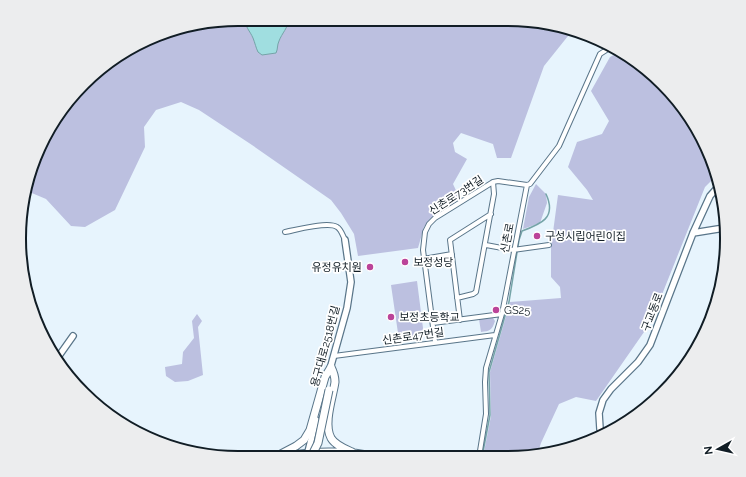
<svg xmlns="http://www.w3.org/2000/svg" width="746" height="477" viewBox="0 0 746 477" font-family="Raleway,'Noto Sans KR',sans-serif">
<rect width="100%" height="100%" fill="#e7f4fd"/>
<path fill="#bcc0e0" d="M 239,19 L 536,21 L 572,31 L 544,66 L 511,158 L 497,158 L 493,144 L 461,133 L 453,143 L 455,152 L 467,159 L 453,184 L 460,199 L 430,219 L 424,227 L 418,248 L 358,256 L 354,234 L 341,213 L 331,200 L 252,145 L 199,110 L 181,102 L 156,110 L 144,127 L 145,147 L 115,210 L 85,227 L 71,226 L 46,199 L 27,191 L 31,168 L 65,105 L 116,56 L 168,31 Z
M 619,52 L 641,65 L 698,129 L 714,178 L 705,187 L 651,322 L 596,401 L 576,397 L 559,404 L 541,443 L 537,455 L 522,458 L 499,457 L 500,455 L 495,451 L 489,453 L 488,457 L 483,457 L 491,416 L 490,372 L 510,302 L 561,298 L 560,287 L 551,277 L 551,247 L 558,195 L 593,200 L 587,190 L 568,167 L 577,142 L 602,134 L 609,121 L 591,91 L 610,57 Z
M 536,184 L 546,194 L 547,203 L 540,223 L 523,229 L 529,197 Z
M 417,281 L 424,336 L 399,340 L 391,285 Z
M 197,314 L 202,321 L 198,327 L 203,375 L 188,381 L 175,382 L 166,376 L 165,367 L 182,364 L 183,352 L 194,338 L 192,321 Z
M 493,318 L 495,321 C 492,330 490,331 481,332 L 479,319 Z"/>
<path fill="#a0dee0" stroke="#75a4a8" d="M 245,19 L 289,19 C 288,28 282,33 279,41 C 277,45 278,49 276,53 L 262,55 L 258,52 C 256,48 255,43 253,38 C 250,31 245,27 245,19 Z"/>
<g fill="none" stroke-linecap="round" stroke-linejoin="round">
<path stroke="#75a4a8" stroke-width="1.5" d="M 482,457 L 490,415 L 489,372 L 509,302 L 519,240 L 522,231 C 541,224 557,218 546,194"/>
<g stroke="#597589" stroke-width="6">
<path id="minor" d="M 285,232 C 296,230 328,221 337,227 C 341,229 343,236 345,240
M 486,245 L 513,250 L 549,245
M 423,259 L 452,254
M 457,298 L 473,294 L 476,292 L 494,194 L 493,182
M 460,320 L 450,240 L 491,214
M 433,323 L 502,314
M 435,342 L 423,250 L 425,232 L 429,224 L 435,218 L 493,182 L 498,181 L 527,185
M 334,356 L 495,335
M 98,405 L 103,408 L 104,411
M 600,429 L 603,435
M 479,457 L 486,414 L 485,382 L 486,368 L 502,314 L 527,185 L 530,184 L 559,146 L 600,54 L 611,47"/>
</g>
<g stroke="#597589" stroke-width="8">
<path id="tertiary" d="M 693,233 L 724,228
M 56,360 L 73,336
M 330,369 L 347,308 L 351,282 L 345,240
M 600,429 L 599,413 L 603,400 L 611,389 L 638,362 L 650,345 L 693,233 L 710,196 L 718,187
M 307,456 L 316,420"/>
</g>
<g stroke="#597589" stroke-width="9">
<path id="primary" d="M 331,367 C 333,371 335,377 335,382 C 333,397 323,423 331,438 C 335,445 345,449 352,452
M 277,456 L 296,446 L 304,440 L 310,430 L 325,377 L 331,367
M 281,456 C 313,452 345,449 377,457"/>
</g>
<use href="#minor" stroke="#fff" stroke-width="4"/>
<use href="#tertiary" stroke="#fff" stroke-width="5.5"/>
<use href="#primary" stroke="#fff" stroke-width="7"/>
<g stroke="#597589" stroke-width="9" stroke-linecap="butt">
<path id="primary-bridge" d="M 311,457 L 318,443 L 329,390"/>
</g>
<use href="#primary-bridge" stroke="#fff" stroke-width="7"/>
</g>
<g fill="#bb4399" stroke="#fff" stroke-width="1.5">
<circle cx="537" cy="236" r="4"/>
<circle cx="405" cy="262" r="4"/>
<circle cx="370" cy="267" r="4"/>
<circle cx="496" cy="310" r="4"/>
<circle cx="391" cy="317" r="4"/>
</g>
<g text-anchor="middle" stroke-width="3.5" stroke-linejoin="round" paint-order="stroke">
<g font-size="11" fill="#111d25" stroke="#fff">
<text transform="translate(456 195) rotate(-33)" y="4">신촌로73번길</text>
<text transform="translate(507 238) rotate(-79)" y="4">신촌로</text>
<text transform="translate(652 312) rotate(-69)" y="4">구교동로</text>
<text transform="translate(413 336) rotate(-8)" y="4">신촌로47번길</text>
<text transform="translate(325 346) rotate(-75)" y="4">용구대로2518번길</text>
</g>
<g font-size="11" fill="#111d25" stroke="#fff" text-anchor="start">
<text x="545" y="240">구성시립어린이집</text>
<text x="413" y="266">보정성당</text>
<text x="362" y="271" text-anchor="end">유정유치원</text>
<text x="504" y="314">GS25</text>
<text x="399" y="321">보정초등학교</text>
</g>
</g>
<path d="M0 0H746V477H0ZM238 26H508A212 212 0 0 1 720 238V239A212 212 0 0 1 508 451H238A212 212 0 0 1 26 239V238A212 212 0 0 1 238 26Z" fill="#ecedee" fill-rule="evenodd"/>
<path fill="none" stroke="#111d25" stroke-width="2" d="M238 26H508A212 212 0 0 1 720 238V239A212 212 0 0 1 508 451H238A212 212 0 0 1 26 239V238A212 212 0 0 1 238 26Z"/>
<g transform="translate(718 449) rotate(262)" stroke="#ffffff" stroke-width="3" paint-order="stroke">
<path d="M0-3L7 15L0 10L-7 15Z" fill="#111d25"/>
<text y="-6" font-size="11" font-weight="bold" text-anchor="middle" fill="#111d25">N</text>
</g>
</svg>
